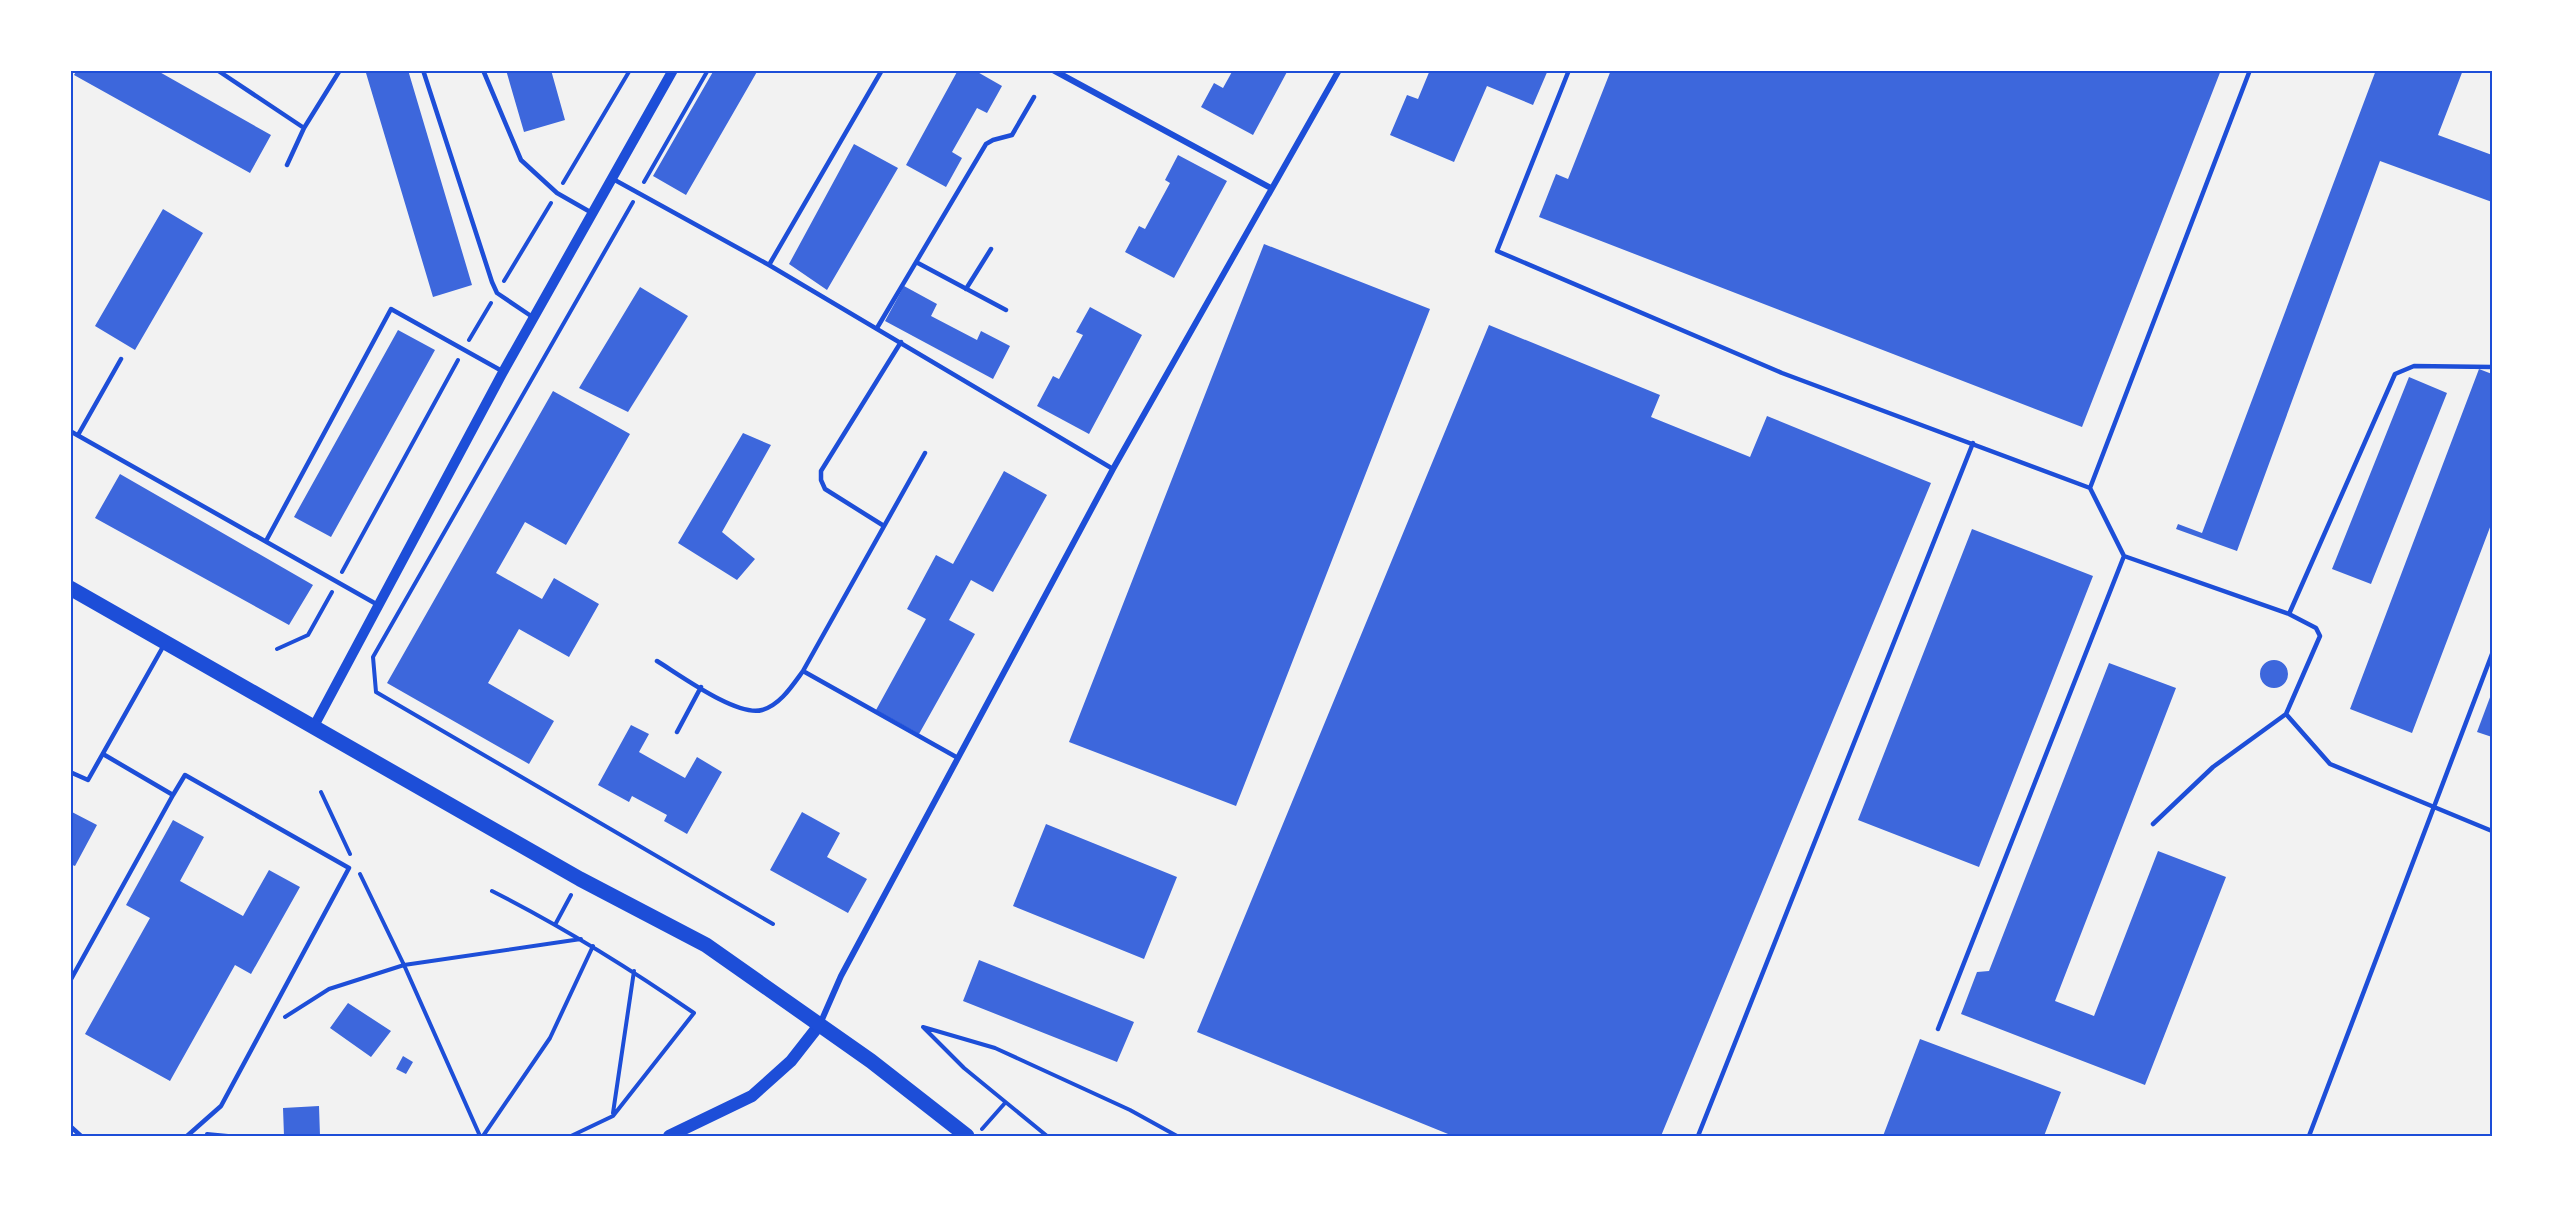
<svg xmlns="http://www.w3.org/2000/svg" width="2563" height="1207" viewBox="0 0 2563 1207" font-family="Mulish,sans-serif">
<rect width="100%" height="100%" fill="#f2f2f2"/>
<path fill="#3d67dc" d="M 77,70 L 156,70 L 271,135 L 250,173 L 74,75 Z
M 373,70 L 408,70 L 472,285 L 433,297 L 366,73 Z
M 506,70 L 551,70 L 565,120 L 524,132 Z
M 714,70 L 758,70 L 686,195 L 653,176 Z
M 958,70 L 974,70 L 1002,86 L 987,113 L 977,108 L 952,152 L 962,158 L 946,187 L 906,165 Z
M 1233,70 L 1288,70 L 1253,135 L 1201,107 L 1214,83 L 1223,88 Z
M 1430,70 L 1548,70 L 1533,105 L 1487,86 L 1454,162 L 1390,135 L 1407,95 L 1418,99 Z
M 1611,70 L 2221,70 L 2082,427 L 1539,217 L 1556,174 L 1568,179 Z
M 2376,70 L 2463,70 L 2438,135 L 2492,155 L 2492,202 L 2380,161 L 2237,551 L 2176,529 L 2178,524 L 2202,533 Z
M 854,144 L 898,168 L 827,290 L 789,264 Z
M 1178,155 L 1227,181 L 1174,278 L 1125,252 L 1139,226 L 1145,229 L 1170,183 L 1165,180 Z
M 163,209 L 203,233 L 135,350 L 95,326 Z
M 1264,244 L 1430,309 L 1236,806 L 1069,742 Z
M 904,286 L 937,304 L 931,316 L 977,340 L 981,331 L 1010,346 L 993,379 L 885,321 Z
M 640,287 L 688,316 L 628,412 L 579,388 Z
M 1090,307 L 1142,335 L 1089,434 L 1037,406 L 1053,376 L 1059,379 L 1083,335 L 1076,332 Z
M 1489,325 L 1660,395 L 1651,417 L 1750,457 L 1767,416 L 1931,483 L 1661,1136 L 1453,1136 L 1197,1032 Z
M 398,330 L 435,350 L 331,537 L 294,517 Z
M 2479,369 L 2492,374 L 2492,522 L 2412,733 L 2350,709 Z
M 2409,377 L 2447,393 L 2371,584 L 2332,569 Z
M 553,391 L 630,434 L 566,545 L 525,522 L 496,573 L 542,599 L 554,578 L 599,604 L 569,657 L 519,629 L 488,683 L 554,721 L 529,764 L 387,683 Z
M 743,433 L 771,445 L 722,532 L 755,559 L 737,580 L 678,543 Z
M 1004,471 L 1047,495 L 993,592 L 971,580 L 949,620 L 975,634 L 919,734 L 876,710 L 926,619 L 907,609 L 936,555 L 953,564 Z
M 120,474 L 313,585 L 289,625 L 95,518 Z
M 1972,529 L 2093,576 L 1979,867 L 1858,820 Z
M2260 674a14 14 0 1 1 28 0a14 14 0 1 1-28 0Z
M 2109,663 L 2176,688 L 2055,1001 L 2094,1016 L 2158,851 L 2226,877 L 2145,1085 L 1961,1014 L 1977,972 L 1989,971 Z
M 2492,692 L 2492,737 L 2477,732 Z
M 631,725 L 649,734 L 639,752 L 685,778 L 697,757 L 722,772 L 687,834 L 664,821 L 667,815 L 632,796 L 629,802 L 598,785 Z
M 70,811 L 97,825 L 75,866 L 70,864 Z
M 802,812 L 840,833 L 827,857 L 867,879 L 848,913 L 770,870 Z
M 173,820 L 204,837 L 180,881 L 243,916 L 269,870 L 300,887 L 251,974 L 235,965 L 170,1081 L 85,1034 L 150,918 L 126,905 Z
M 1046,824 L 1177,877 L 1144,959 L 1013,906 Z
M 979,960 L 1134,1022 L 1117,1062 L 963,1001 Z
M 348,1003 L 391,1031 L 371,1057 L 330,1028 Z
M 1920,1039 L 2061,1092 L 2044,1136 L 1883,1136 Z
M 403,1056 L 413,1062 L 406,1074 L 396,1069 Z
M 319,1106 L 320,1136 L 284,1136 L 283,1108 Z"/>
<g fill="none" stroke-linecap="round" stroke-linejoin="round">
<path stroke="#1d4ed8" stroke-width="4" d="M 644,182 L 708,70
M 563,183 L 630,70
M 633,202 L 373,657 L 376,692 L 773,924
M 504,281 L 551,203
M 469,340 L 491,303
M 342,572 L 458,360
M 277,649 L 308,635 L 332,592
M 321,792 L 350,854
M 360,874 L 404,965 L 480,1136
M 492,891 C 563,927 629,968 694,1013 L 613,1116 L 571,1136
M 556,923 L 571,895
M 285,1017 L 329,989 L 404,965 L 581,939
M 923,1027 L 995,1048 L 1130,1110 L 1177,1136
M 924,1028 L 964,1068 L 1047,1136
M 613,1113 L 634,971
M 982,1129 L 1005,1103
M 207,1134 L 228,1136
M 483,1136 L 550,1038 L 593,946"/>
<path stroke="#1d4ed8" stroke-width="4.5" d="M 217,70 L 304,128
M 423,70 L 492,282 L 497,293 L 534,318
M 483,70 L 521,160 L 557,193 L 592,213
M 882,70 L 769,265 L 1113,469
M 1569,70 L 1497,251 L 1782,373 L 2090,488 L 2124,556 L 2289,614 L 2316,628 L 2320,636 L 2286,714 L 2330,764 L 2492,831
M 287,165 L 304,128 L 340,70
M 613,179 L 769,265
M 916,262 L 1006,310
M 966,289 L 991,249
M 877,328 L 986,144 L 993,140 L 1012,135 L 1034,97
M 70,431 L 378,605
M 78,435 L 121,359
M 925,453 L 803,671 L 958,758
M 2090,488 L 2250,70
M 884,526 L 825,489 L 821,480 L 821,471 L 901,342
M 266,541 L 391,309 L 502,371
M 2289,614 L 2395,374 L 2414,366 L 2492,367
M 657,661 C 680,675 737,717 762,710 C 780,705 792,686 803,671
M 677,732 L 701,687
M 70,772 L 88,780 L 164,645
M 173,795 L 185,775 L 349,868 L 221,1106 L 187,1136
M 2153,824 L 2213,767 L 2286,714
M 70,981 L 173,795 L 103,754
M 1938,1029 L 2124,556
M 70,1126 L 81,1136
M 1698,1136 L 1973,443
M 2309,1136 L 2492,654"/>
<path stroke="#1d4ed8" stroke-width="6" d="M 1053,70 L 1271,188
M 820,1024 L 841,976 L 1113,469 L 1339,70"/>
<path stroke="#1d4ed8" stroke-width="10" d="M 314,726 L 503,372 L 673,70"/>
<path stroke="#1d4ed8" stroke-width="12" d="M 669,1136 L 752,1096 L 791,1061 L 820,1024"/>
<path stroke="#1d4ed8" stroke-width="15" d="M 70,588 L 580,879 L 706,945 L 871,1061 L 967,1136"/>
</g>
<rect width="2563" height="1207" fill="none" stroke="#ffffff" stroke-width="144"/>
<rect x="72" y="72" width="2419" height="1063" fill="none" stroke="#1d4ed8" stroke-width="2"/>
</svg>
